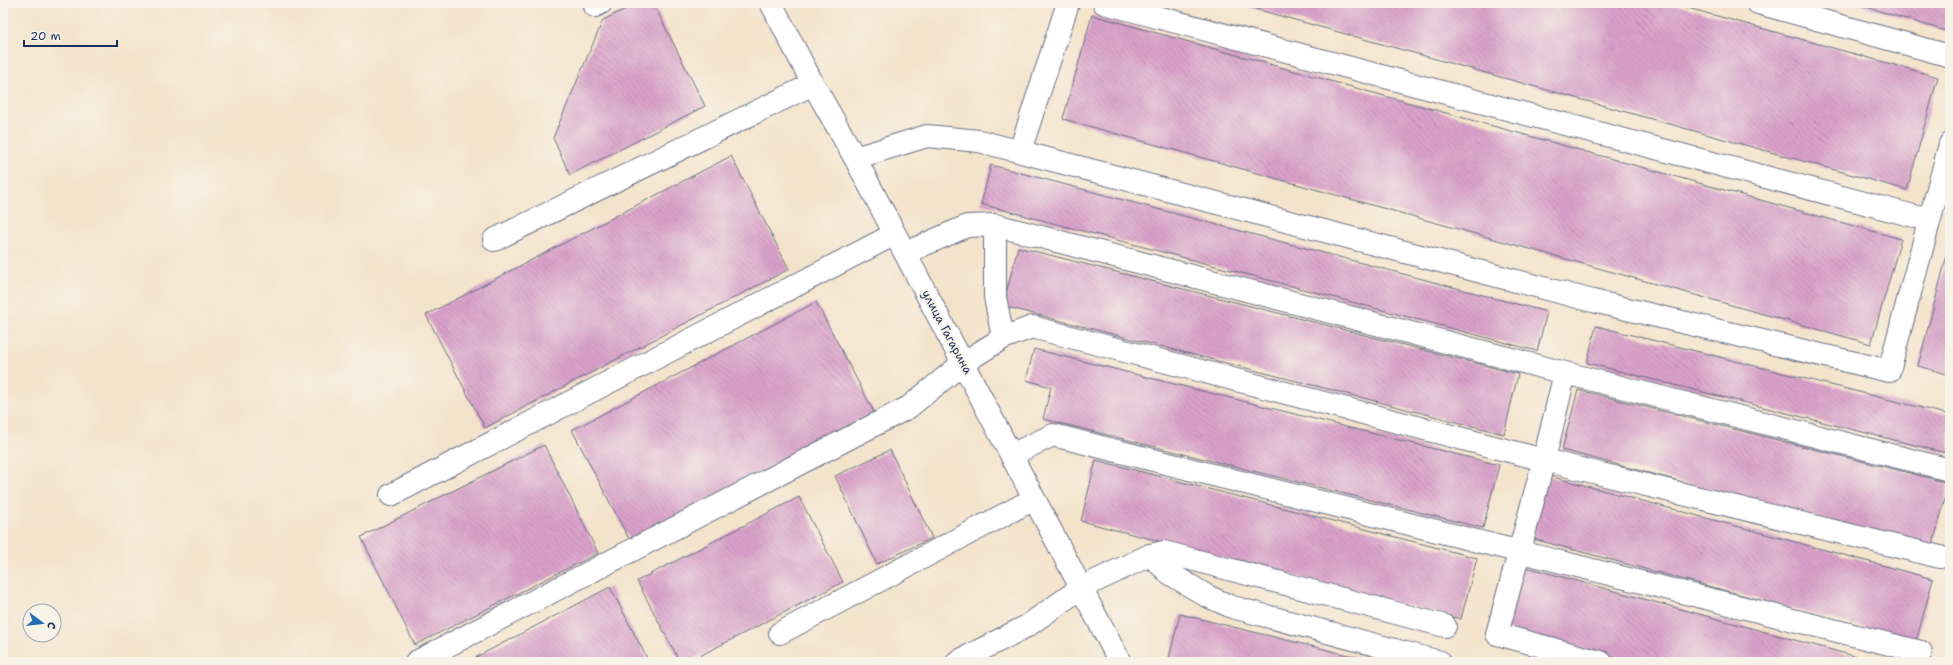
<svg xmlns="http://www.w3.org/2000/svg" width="1953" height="665" viewBox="0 0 1953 665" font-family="'Shantell Sans',sans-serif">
<defs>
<pattern id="building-back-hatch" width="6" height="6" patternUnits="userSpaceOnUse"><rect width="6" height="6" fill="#daa2ca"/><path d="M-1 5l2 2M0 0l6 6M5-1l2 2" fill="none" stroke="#b084a7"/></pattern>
</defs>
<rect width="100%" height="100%" fill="#f7f3e8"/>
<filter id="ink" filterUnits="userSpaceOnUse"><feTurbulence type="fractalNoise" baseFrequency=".025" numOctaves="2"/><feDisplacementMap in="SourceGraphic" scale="8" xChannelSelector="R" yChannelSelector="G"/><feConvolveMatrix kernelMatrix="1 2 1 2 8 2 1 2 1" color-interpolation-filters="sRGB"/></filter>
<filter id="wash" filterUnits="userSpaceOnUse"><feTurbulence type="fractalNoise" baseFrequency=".012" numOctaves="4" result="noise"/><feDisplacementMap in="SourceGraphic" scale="16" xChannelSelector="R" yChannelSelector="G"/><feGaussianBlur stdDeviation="0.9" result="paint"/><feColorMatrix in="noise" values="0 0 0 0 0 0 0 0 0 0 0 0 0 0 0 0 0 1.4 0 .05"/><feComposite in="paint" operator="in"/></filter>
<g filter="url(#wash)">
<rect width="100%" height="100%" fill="#f4e3cb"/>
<g id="blocks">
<path fill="url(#building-back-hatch)" d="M 638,3 L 653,3 L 705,106 L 570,175 L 553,138 L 603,20 Z
M 1234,3 L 1670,3 L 1938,77 L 1907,190 Z
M 1853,3 L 1950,3 L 1950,27 L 1949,32 Z
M 1092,15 L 1901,239 L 1871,344 L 1063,119 Z
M 731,156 L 789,269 L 485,428 L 426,315 Z
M 991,165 L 1547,312 L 1537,351 L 981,204 Z
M 1018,247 L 1518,374 L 1504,434 L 1003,306 Z
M 1949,247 L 1950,247 L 1950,375 L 1918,366 Z
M 816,302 L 874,412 L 630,541 L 572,430 Z
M 1596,326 L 1950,415 L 1950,454 L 1587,363 Z
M 1034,349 L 1499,465 L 1483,528 L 1043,419 L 1051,387 L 1026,380 Z
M 1578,390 L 1949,483 L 1932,548 L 1562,450 Z
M 544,445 L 598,553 L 415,645 L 361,537 Z
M 890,450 L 932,538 L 877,564 L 835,476 Z
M 1096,460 L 1477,558 L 1461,619 L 1081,521 Z
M 1546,475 L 1933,579 L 1916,642 L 1530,538 Z
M 799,497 L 843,582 L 688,662 L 680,662 L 637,581 Z
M 1522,566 L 1876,662 L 1629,662 L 1505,629 Z
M 610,587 L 649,662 L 467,662 Z
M 1180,614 L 1372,661 L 1372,662 L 1168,662 Z"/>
</g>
</g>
<g filter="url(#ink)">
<use href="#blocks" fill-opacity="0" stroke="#676e84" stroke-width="1"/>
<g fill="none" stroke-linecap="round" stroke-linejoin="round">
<g stroke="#676e84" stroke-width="24">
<path id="minor" d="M 771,3 L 813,84 L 855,158 L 1120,662
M 1104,3 L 1929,220
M 1758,3 L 1950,56
M 595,6 L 601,3
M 1020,151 L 1068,3
M 855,158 L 927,136 L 979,141 L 1593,301 L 1889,371 L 1950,144
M 995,225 L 995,297 L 1003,338
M 494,240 L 813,84
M 905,253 L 967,226 L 995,225 L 1565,373 L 1950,470
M 1565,373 L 1544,460 L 1497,634 L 1601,662
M 1011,455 L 1053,435 L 1921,652
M 391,495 L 895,234
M 1150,555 L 1169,573 L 1207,596 L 1232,607 L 1440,662
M 780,633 L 1034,499
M 416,662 L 909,407 L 963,363 L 1003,338 L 1032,327 L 1544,460 L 1940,557
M 957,662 L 1027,626 L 1081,588 L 1150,555 L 1164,552 L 1445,626"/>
</g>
<use href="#minor" stroke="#fff" stroke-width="22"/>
</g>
</g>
<g text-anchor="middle" stroke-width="4" stroke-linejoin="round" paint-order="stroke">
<g font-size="12" fill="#1b2f5e" stroke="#f7f3e8">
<text transform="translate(947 332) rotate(62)" y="4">улица Гагарина</text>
</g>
</g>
<rect width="1953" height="665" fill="none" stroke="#f7f3e8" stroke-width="16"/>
<g transform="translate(42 623) rotate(105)"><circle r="19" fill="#f7f3e8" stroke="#9fa5b1"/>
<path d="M0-3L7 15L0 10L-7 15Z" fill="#1f6fb2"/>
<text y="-6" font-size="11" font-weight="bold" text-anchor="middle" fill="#1b2f5e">С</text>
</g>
<path d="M24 40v6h93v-6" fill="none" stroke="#1b2f5e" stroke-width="2"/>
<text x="30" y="40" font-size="12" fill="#1b2f5e" stroke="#f7f3e8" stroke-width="3" paint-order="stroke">20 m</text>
</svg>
